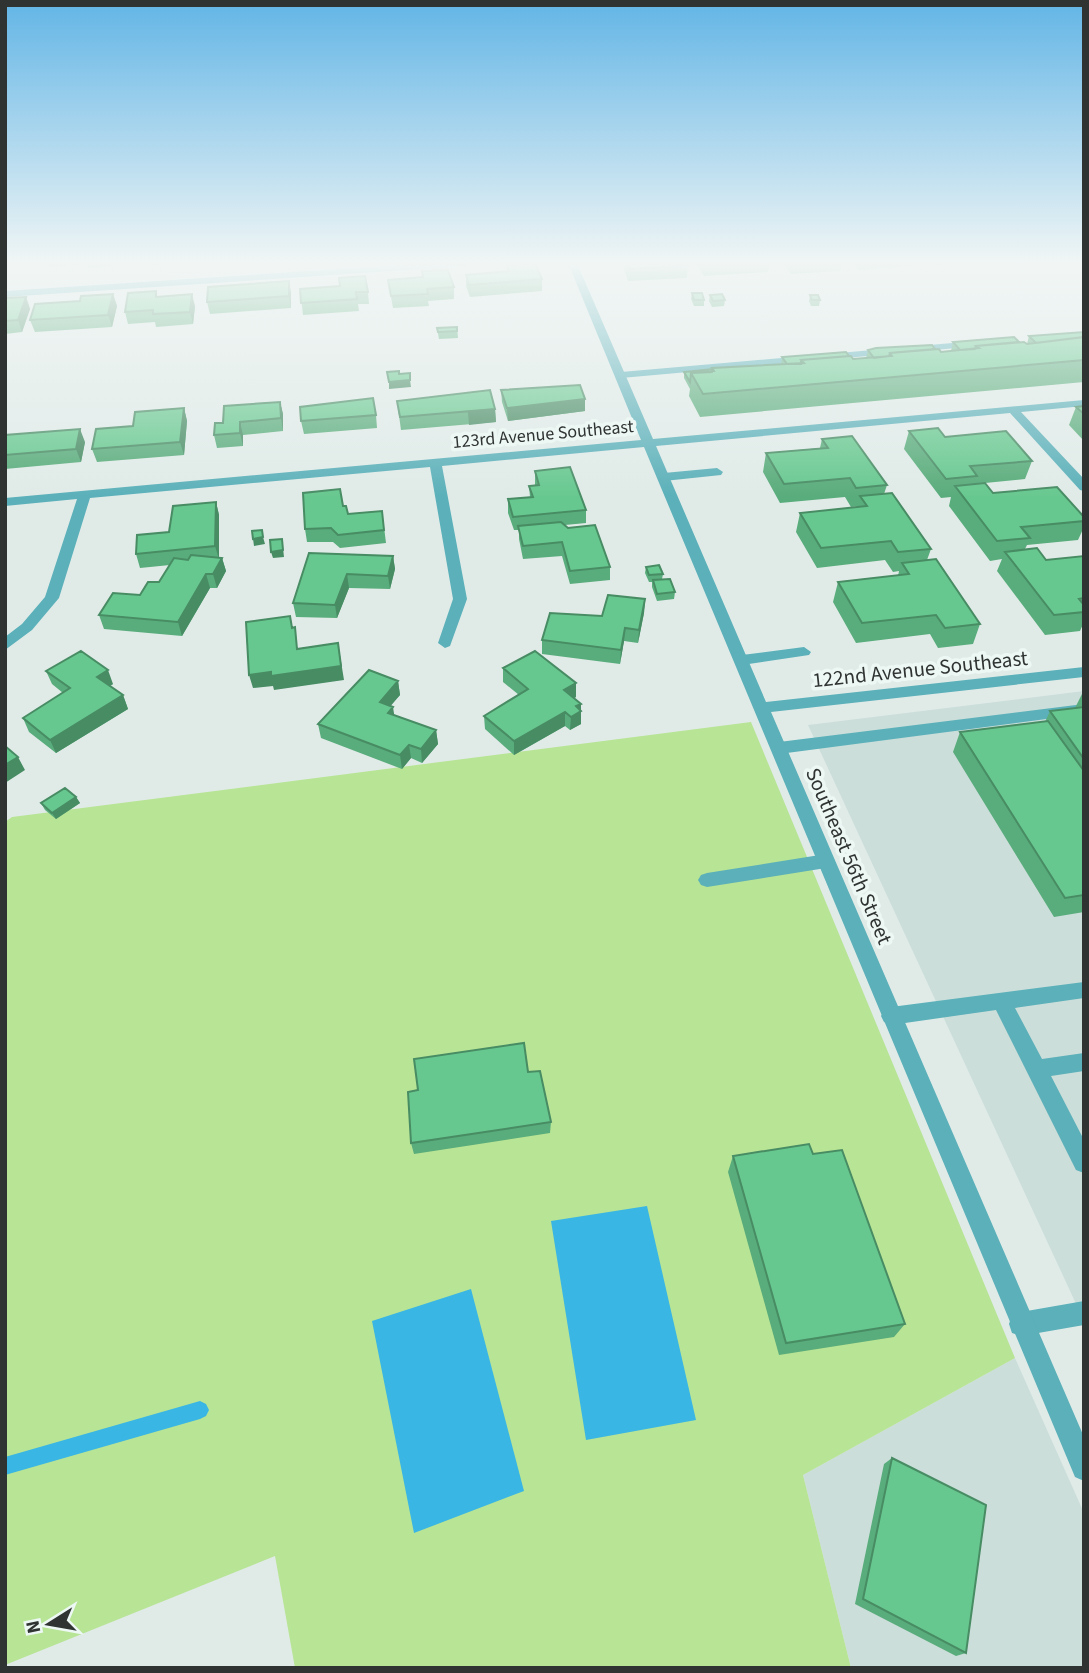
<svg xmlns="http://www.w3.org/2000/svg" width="1089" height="1673" viewBox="0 0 1089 1673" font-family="'Source Sans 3',sans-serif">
<rect width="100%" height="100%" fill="#e0ebe8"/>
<path fill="#cbdeda" d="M 1084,691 L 1084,1321 L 808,725 Z
M 1015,1358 L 1084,1513 L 1084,1668 L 851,1668 L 803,1475 Z"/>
<path fill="#b8e495" d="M 751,722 L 1015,1358 L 803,1475 L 851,1668 L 295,1668 L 275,1556 L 5,1665 L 5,822 L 12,817 Z"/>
<path fill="#39b6e4" d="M 647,1206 L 696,1420 L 586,1440 L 551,1221 Z
M 471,1289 L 524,1491 L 414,1533 L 372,1321 Z"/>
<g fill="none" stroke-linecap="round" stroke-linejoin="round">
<path fill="#39b6e4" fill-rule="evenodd" d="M 200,1401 L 206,1404 L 209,1410 L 206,1416 L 200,1419 L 5,1475 L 5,1457 Z"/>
<path fill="#5bb0b9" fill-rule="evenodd" d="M 975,341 L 979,342 L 979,346 L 621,378 L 615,375 L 621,372 Z
M 717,468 L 723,472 L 721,475 L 664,481 L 658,477 L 664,473 Z
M 804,647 L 811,652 L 809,655 L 742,665 L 734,660 L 742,655 Z
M 1084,704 L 1084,714 L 779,754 L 771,748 L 779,742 Z
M 826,854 L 832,856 L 835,861 L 832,866 L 826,868 L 707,887 L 701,885 L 698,880 L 701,875 L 707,873 Z
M 1084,982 L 1084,998 L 1015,1008 L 1042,1059 L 1084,1053 L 1084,1071 L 1051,1076 L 1084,1140 L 1084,1173 L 1076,1170 L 996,1010 L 891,1025 L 884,1022 L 881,1016 L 884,1010 L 891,1007 Z
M 1084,1301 L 1084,1325 L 1021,1336 L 1012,1333 L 1009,1324 L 1012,1315 L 1021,1312 Z"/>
<path fill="#5bb0b9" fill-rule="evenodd" d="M 430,263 L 472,263 L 467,266 L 5,297 L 5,291 Z
M 568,263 L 577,263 L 653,439 L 1084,400 L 1084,406 L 1021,412 L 1084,479 L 1084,491 L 1080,490 L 1010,413 L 656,446 L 766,702 L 1084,667 L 1084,677 L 771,712 L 1084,1437 L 1084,1481 L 1075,1477 L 644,447 L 442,466 L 467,599 L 450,646 L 445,648 L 438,643 L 453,599 L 430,467 L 90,498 L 59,598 L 32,630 L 5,650 L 5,637 L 22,624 L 45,597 L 77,499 L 5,506 L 5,498 L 641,440 Z"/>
</g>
<path fill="#59ac7b" d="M 625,263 L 686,263 L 688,266 L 687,278 L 628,281 L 624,269 Z
M 695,263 L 770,263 L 768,272 L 704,276 Z
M 783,263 L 842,263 L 840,271 L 791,274 Z
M 853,263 L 924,263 L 923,265 L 859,270 Z
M 934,263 L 965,263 L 937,265 Z
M 507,265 L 542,279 L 542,291 L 470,297 L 466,286 L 466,275 L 507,271 Z
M 422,271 L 454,287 L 454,299 L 428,301 L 429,306 L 393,308 L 388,280 L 423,277 Z
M 289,281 L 291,293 L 291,308 L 210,314 L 207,302 Z
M 300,289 L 368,292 L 369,304 L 358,304 L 359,311 L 303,315 Z
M 692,293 L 704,300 L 704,306 L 694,306 L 691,299 Z
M 113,294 L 117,306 L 112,327 L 35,332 L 30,320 L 80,301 Z
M 710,295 L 725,300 L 724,306 L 712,307 L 709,301 Z
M 810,295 L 820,300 L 819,306 L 811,306 L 809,301 Z
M 26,297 L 30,309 L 22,332 L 5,334 L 5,298 Z
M 158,297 L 195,306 L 193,324 L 156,327 L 155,322 L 128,324 L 125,312 Z
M 457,327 L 458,338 L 439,339 L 437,328 Z
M 1084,332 L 1084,382 L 700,417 L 689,396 L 690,389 L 684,378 L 684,372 L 781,365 L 782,357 L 849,356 L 853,359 L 866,358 L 868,350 L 936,349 L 941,352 L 951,351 L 953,342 L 1019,342 L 1027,344 L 1029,336 Z
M 501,390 L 585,399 L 585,411 L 508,421 L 502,402 Z
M 397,401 L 495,409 L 496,422 L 401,430 Z
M 280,402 L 283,414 L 283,431 L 243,435 L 243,446 L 217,448 L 214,435 L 223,423 Z
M 1084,406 L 1084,441 L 1069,425 L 1076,407 Z
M 184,408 L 187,421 L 184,455 L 97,462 L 92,449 L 133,426 Z
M 376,415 L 377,428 L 304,434 L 301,421 Z
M 909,431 L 945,437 L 1032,461 L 1025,479 L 975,484 L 993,493 L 1084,517 L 1084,527 L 1078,540 L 1027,545 L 1025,549 L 1046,560 L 1084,556 L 1084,622 L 1080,631 L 1045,635 L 997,571 L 1002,559 L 990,561 L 949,506 L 951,497 L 941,498 L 904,449 Z
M 5,435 L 85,442 L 81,462 L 5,469 Z
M 822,439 L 887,485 L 884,494 L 931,549 L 927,560 L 980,624 L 973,644 L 938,648 L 930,634 L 856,643 L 833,602 L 838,582 L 898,576 L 899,571 L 893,572 L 885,560 L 817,568 L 796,532 L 800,513 L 857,507 L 858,506 L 851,507 L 845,497 L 780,503 L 763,472 L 766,453 L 820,448 Z
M 535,471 L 586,510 L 586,523 L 565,525 L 610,567 L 610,580 L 570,584 L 562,556 L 523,559 L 519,539 L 519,530 L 514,530 L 508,513 L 508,499 L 530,497 L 529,486 L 535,485 Z
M 216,502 L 219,515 L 219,558 L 222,558 L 226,571 L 217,588 L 210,588 L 182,636 L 104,629 L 99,615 L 140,595 L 159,582 L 170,565 L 140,568 L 136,554 Z
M 343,506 L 348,514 L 382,511 L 386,543 L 340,548 L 333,542 L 307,542 L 305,529 Z
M 309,553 L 393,556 L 395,569 L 390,589 L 349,588 L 337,618 L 296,617 L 293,603 Z
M 646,567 L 663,574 L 662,579 L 675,592 L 674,599 L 657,601 L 652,587 L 652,582 L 649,582 L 645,573 Z
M 645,599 L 644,613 L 638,643 L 624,641 L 620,664 L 542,654 L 542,640 Z
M 503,668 L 576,683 L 576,697 L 574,698 L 581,704 L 581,724 L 570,730 L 565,726 L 514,755 L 485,729 L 484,716 L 519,695 L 503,682 Z
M 46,671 L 113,684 L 110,686 L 123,695 L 128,709 L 56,753 L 29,732 L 23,718 L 63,693 L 52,684 Z
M 398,681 L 400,695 L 390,706 L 394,715 L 436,730 L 438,744 L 422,763 L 411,758 L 402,769 L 321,738 L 318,724 Z
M 1083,692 L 1084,912 L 1054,917 L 953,752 L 960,732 L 1045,722 L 1050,711 L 1075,708 Z
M 76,797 L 80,803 L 56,819 L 45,810 L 41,803 Z
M 528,1072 L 551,1122 L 550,1133 L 414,1154 L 411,1143 L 418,1090 Z
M 813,1154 L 905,1324 L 894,1337 L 779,1355 L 728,1172 L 733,1156 Z
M 892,1458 L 966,1653 L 956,1656 L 855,1604 L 884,1464 Z"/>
<path fill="#488c64" d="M 48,263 L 113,263 L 113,266 L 88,268 L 87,264 L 49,267 Z
M 152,263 L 180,263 L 153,265 Z
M 289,281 L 291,293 L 291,308 L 289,296 Z
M 113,294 L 117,306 L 112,327 L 108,315 Z
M 192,294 L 195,306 L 193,324 L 190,312 Z
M 26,297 L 30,309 L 22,332 L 18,320 Z
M 410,380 L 411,387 L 389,389 L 389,382 Z
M 585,399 L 585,411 L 508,421 L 507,408 Z
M 280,402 L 283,414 L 283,431 L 281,418 Z
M 184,408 L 187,421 L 184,455 L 180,442 Z
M 495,409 L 496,422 L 469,425 L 468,412 Z
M 240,422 L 243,435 L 243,446 L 240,433 Z
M 80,429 L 85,442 L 81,462 L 76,449 Z
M 216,502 L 219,515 L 219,559 L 215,546 Z
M 263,537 L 265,544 L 254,546 L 253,539 Z
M 282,539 L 284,557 L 273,558 L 271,552 Z
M 393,556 L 395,569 L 390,589 L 388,576 Z
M 222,558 L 226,571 L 217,588 L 213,574 Z
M 206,574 L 210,588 L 182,636 L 178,622 Z
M 347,574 L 349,588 L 337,618 L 335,605 Z
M 645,599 L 644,613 L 638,643 L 639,630 Z
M 625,628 L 624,641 L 620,664 L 621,650 Z
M 338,643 L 344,680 L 274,690 L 273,686 L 253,688 L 249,675 Z
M 108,670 L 113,684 L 103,690 L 97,677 Z
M 398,681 L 400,695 L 382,716 L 380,702 Z
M 576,683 L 576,697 L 564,704 L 564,690 Z
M 123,695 L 128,709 L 56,753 L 50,740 Z
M 581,704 L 581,724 L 570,730 L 571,717 L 576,706 Z
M 393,707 L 395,720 L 388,713 Z
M 565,712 L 565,726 L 514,755 L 514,741 Z
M 436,730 L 438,744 L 422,763 L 421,749 Z
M 409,745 L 411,758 L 402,769 L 400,755 Z
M 18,757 L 25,770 L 5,783 L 5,765 Z
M 76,797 L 80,803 L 56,819 L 52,813 Z"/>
<path fill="#67c88f" stroke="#488c64" stroke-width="2" d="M 535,263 L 542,279 L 469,285 L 466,275 L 509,271 L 507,265 Z
M 627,263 L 686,263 L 688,266 L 629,269 Z
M 704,263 L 732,263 L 705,265 Z
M 448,270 L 454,287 L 427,289 L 428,294 L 391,296 L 388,280 L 423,277 L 422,271 Z
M 365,276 L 368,292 L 356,292 L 357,299 L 301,303 L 300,289 L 340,286 L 339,278 Z
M 289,281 L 289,296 L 207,302 L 208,287 Z
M 156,291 L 156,297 L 192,294 L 190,312 L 153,314 L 153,310 L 125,312 L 128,293 Z
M 692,293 L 702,293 L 704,300 L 694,300 Z
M 113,294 L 108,315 L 30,320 L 35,304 L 80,301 L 81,296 Z
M 722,294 L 725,300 L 713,301 L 710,295 Z
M 810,295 L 818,295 L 820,300 L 812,300 Z
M 26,297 L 18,320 L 5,321 L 5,298 Z
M 457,327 L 457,331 L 438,332 L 437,328 Z
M 1084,332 L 1084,337 L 1036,343 L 1029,336 Z
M 1014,337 L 1019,342 L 976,346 L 975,349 L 960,350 L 953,342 Z
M 1084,337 L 1084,360 L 703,394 L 691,373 L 714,371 L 712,368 L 804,363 L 801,360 L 851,356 L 853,359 L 892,356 L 890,353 L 939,349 L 941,352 L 979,348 L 976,346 L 1024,342 L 1027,344 Z
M 932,345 L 935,349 L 890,353 L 889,356 L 874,358 L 868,350 L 876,348 Z
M 846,352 L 849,356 L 801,360 L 801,364 L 787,364 L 782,357 Z
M 712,369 L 712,372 L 691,373 L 690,382 L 684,372 Z
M 399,371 L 399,374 L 410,373 L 410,380 L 389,382 L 387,372 Z
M 580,385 L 585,399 L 507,408 L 501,390 Z
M 490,390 L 495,409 L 400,417 L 397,401 Z
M 373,398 L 376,415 L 301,421 L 300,407 Z
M 280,402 L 281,418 L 240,422 L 240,433 L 214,435 L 215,423 L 223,423 L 224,406 Z
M 1084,406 L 1084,414 L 1076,407 Z
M 184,408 L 180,442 L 92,449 L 96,429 L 133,426 L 135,412 Z
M 938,428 L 945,437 L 1006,431 L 1032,461 L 970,466 L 977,476 L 946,479 L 909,431 Z
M 80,429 L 76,449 L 5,455 L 5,435 Z
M 852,436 L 887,485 L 856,488 L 850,478 L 784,484 L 766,453 L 828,448 L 822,439 Z
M 570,467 L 586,510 L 513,517 L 508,499 L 533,497 L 529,486 L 539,485 L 535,471 Z
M 985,483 L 993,493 L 1057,487 L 1084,517 L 1084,521 L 1021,527 L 1030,538 L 997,541 L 955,486 Z
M 340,489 L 343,506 L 346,506 L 348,514 L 382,511 L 384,530 L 338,535 L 331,528 L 305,529 L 303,493 Z
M 892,493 L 931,549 L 898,552 L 891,541 L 821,548 L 800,513 L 867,506 L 860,496 Z
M 216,502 L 215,546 L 136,554 L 137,535 L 169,532 L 173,506 Z
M 561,522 L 568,528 L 595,525 L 610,567 L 570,571 L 562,542 L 523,546 L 518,526 Z
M 262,530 L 263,537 L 253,539 L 252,531 Z
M 282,539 L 283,550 L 271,552 L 270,540 Z
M 1037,548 L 1046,560 L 1084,556 L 1084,598 L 1079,599 L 1084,605 L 1084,612 L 1054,615 L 1005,552 Z
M 309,553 L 393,556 L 388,576 L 347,574 L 335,605 L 293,603 Z
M 191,555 L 222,558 L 213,574 L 206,574 L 178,622 L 99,615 L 113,593 L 140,595 L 148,582 L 159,582 L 174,558 L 188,560 Z
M 936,559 L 980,624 L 945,628 L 936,615 L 862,623 L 838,582 L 909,574 L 902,563 Z
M 659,565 L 663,574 L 649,575 L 646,567 Z
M 670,579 L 675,592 L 657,594 L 653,580 Z
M 608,595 L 645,599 L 639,630 L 625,628 L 621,650 L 542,640 L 550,613 L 602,616 Z
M 290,616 L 292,628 L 295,627 L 297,649 L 338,643 L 341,666 L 271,676 L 271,672 L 249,675 L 246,622 Z
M 81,651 L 108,670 L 97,677 L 123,695 L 50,740 L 23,718 L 70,688 L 46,671 Z
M 535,651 L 576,683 L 564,690 L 581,704 L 576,706 L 581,711 L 571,717 L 565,712 L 514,741 L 484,716 L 528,689 L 503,668 Z
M 369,670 L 398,681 L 380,702 L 393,707 L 388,713 L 436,730 L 421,749 L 409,745 L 400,755 L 318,724 Z
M 1084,707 L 1084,759 L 1050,711 Z
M 1048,721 L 1084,771 L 1084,895 L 1065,898 L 960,732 Z
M 5,746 L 18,757 L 5,765 Z
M 65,788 L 76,797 L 52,813 L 41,803 Z
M 524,1043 L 528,1072 L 540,1071 L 551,1122 L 411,1143 L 408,1092 L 418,1090 L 414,1059 Z
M 809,1144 L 813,1154 L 842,1150 L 905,1324 L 786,1343 L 733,1156 Z
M 892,1458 L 986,1505 L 966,1653 L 863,1599 Z"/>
<linearGradient id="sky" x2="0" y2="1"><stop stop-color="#62b5e6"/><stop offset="0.53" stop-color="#f1f6f5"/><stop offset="1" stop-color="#f1f6f5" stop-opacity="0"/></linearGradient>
<rect width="1089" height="497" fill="url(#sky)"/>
<g text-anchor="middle" stroke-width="7" stroke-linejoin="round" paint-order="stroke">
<g font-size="18" fill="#2f3332" stroke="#edf8f5">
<text transform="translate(543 434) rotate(-5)" y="6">123rd Avenue Southeast</text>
</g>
<g font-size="21" fill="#2f3332" stroke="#edf8f5">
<text transform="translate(920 669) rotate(-6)" y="7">122nd Avenue Southeast</text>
<text transform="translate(849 856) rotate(67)" y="7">Southeast 56th Street</text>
</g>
</g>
<rect width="1089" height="1673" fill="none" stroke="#2f3332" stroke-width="14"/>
<g transform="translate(49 1624) rotate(259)" stroke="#edf8f5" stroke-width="5" paint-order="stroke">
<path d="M0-5L12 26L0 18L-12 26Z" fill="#2f3332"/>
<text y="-10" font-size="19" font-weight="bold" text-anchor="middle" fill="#2f3332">N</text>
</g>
</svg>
